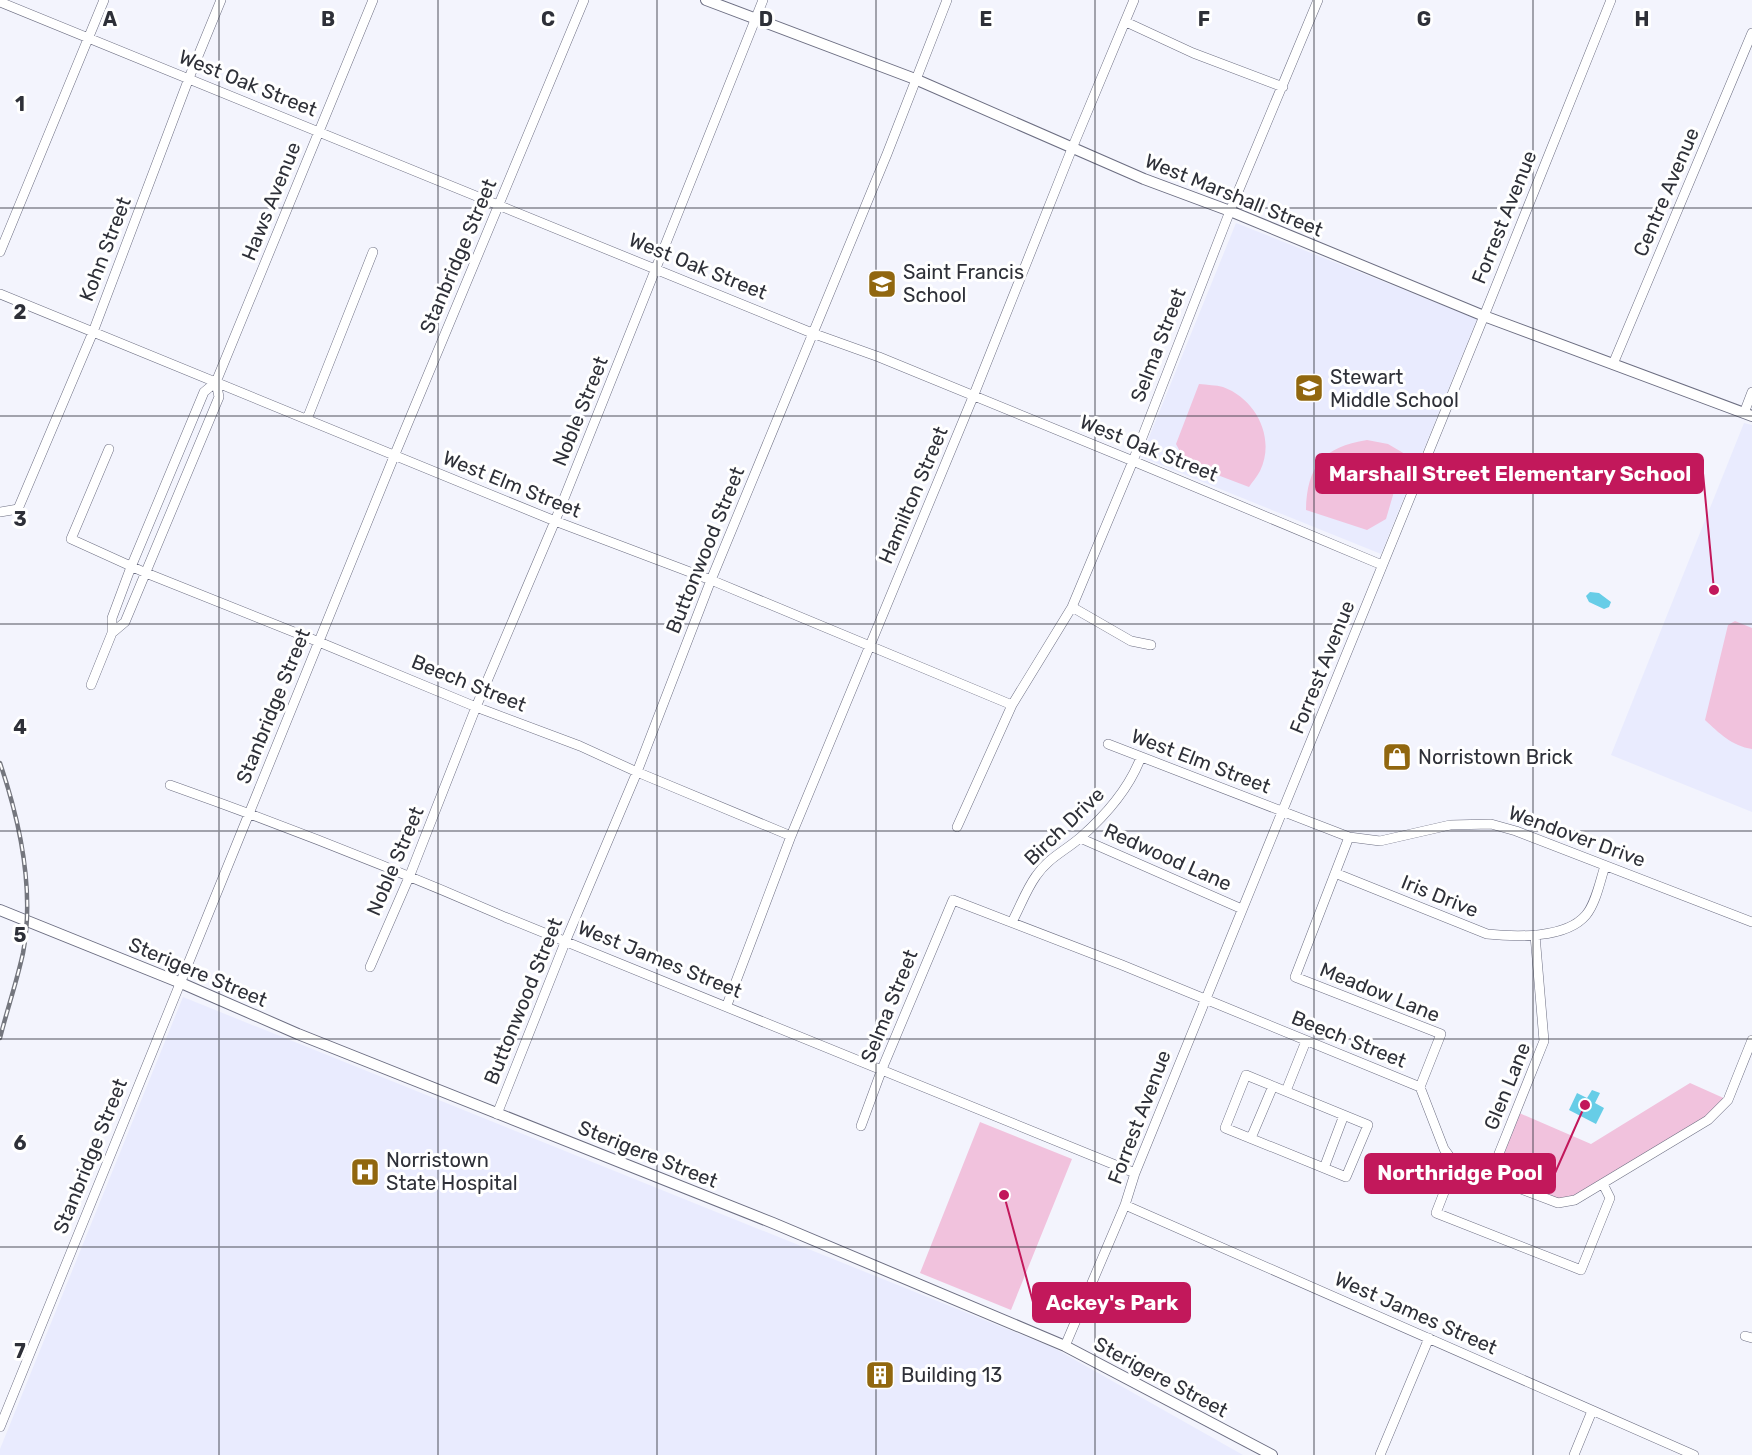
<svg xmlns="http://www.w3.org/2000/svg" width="1752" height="1455" viewBox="0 0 1752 1455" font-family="Rubik,sans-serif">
<rect width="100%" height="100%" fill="#f3f4fd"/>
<path fill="#e9ebfe" d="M 1236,223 L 1477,319 L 1381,554 L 1141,457 Z
M 1744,423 L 1752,425 L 1752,812 L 1611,755 Z
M 183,997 L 1054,1348 L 1243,1455 L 0,1455 L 0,1449 Z"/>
<path fill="#f1c2dd" d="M 1199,384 C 1207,385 1216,385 1223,387 C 1256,399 1276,438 1260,471 C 1257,477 1252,482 1249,487 L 1186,463 L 1176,444 Z
M 1367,440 L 1388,444 L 1405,454 L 1386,519 L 1367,530 L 1306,510 C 1307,466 1323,447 1367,440 Z
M 1735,621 L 1752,628 L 1752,749 C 1732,746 1719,733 1705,720 L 1728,625 Z
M 1690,1083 L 1728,1100 L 1708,1120 L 1603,1184 L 1558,1203 L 1490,1176 L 1517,1112 L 1591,1144 Z
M 980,1122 L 1072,1159 L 1011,1310 L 920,1273 Z"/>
<path fill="#67cde7" d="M 1590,592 L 1599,593 L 1611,602 L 1609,607 L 1604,609 L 1589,602 L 1586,596 Z
M 1592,1090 L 1600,1093 L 1595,1103 L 1604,1108 L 1596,1124 L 1569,1110 L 1577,1093 L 1587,1098 Z"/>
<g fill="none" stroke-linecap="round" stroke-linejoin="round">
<g stroke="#6c6e82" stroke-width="10">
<path id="minor" d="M 0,2 L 812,333 L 879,357 L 1133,461 L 1382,565
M 1126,22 L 1193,53 L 1283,87
M 0,252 L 104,0
M 0,294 L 555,521 L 711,580 L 1012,705
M 1613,364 L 1752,33
M 1744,413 L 1752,392
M 307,419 L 373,252
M 109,449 L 71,539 L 146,573 L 319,642 L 476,707 L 580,746 L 637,772 L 791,836
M 0,512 L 18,509 L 93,332 L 189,78 L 221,0
M 1072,607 L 1131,641 L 1151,645
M 112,633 L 125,622 L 219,397 L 216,382
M 91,685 L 112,633 L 112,618 L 131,567 L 204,392 L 216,382 L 373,0
M 1108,744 L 1349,837 L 1380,841 L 1450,825 L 1491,824 L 1516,831 L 1752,922
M 170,785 C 283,825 395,869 505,917 L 1135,1173
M 957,827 L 1012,705 L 1072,607 L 1133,461 L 1230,211 L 1318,0
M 1349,837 L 1295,977 L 1441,1034 L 1420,1087
M 1080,838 L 1242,909
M 1335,873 L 1487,934 C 1515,937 1566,939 1586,915 C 1596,903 1600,881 1605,866
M 1012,922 C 1020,907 1026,890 1036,876 C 1048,858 1065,851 1081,837 C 1107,814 1129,789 1141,757
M 370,967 L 410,875 L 476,707 L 555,521 L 763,0
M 727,1005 L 791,836 L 973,397 L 1073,146 L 1134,0
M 1246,1075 L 1368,1125 L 1346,1177 L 1225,1128 Z
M 1286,1091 L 1306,1041
M 497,1114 L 566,940 L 637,772 L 711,580 L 887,154 L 947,0
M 861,1126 L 882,1069 L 953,900 L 1122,965 L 1420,1087 L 1444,1149 L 1455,1164 L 1558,1203 L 1575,1200 L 1708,1120 L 1728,1100 L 1752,1040
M 1251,1138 L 1273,1086
M 1455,1164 L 1436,1213 L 1581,1270 L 1610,1198 L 1603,1184
M 1324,1168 L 1344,1115
M 1490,1176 L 1544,1041 L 1535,935
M 1125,1205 L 1694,1455
M 1745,1336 L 1752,1338
M 1065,1346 L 1125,1205 L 1135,1173 L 1484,316 L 1611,0
M 0,1427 L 395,454 L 584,0
M 1380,1455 L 1429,1338
M 1574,1455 L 1592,1411"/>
</g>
<g stroke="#6c6e82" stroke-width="12">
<path id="tertiary" d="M 706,0 L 915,79 L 1144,179 L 1230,211 L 1484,316 L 1752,416
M 0,910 L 181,983 L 298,1034 L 773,1223 L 1065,1346 L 1272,1455"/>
</g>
<use href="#minor" stroke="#fff" stroke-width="9"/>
<use href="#tertiary" stroke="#fff" stroke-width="10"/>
<g stroke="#74767e" stroke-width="4.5">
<path id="rail" d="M 0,763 C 20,822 35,890 23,953 C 17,981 7,1010 0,1038"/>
</g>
<use href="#rail" stroke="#fff" stroke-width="2" stroke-dasharray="7" stroke-linecap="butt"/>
</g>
<path fill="none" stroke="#2e3038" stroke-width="1.5" stroke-opacity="0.55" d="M 219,0 L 219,1455M 438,0 L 438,1455M 657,0 L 657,1455M 876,0 L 876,1455M 1095,0 L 1095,1455M 1314,0 L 1314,1455M 1533,0 L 1533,1455M 0,208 L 1752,208M 0,416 L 1752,416M 0,624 L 1752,624M 0,831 L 1752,831M 0,1039 L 1752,1039M 0,1247 L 1752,1247"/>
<defs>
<g id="school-square" transform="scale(1.5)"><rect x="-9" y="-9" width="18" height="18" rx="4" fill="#91670f" stroke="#fff"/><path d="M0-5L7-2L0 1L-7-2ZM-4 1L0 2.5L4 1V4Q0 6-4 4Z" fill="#fff"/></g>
<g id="shop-square" transform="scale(1.5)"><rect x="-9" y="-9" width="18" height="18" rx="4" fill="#91670f" stroke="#fff"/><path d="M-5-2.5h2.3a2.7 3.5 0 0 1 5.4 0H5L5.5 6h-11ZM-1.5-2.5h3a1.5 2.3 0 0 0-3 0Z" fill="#fff"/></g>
<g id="hospital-square" transform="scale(1.5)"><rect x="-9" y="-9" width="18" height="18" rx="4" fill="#91670f" stroke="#fff"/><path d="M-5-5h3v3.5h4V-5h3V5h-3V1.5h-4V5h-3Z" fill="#fff"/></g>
<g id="building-square" transform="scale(1.5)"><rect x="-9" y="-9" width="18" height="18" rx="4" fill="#91670f" stroke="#fff"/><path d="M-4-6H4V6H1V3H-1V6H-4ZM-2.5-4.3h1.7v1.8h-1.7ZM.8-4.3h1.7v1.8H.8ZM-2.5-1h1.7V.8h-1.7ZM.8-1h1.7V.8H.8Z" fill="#fff"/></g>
</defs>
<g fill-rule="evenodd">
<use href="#school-square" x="882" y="284"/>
<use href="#school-square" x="1309" y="388"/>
<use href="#shop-square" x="1397" y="757"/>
<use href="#hospital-square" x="365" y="1172"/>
<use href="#building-square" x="880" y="1375"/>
</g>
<g text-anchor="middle" stroke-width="6" stroke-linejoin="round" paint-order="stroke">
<g font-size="20" fill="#2e3038" stroke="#fff">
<text transform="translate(248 83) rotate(22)" y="7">West Oak Street</text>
<text transform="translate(1666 192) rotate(-67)" y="7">Centre Avenue</text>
<text transform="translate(1234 195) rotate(22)" y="7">West Marshall Street</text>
<text transform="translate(271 201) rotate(-68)" y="7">Haws Avenue</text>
<text transform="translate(1504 217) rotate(-68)" y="7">Forrest Avenue</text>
<text transform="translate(105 249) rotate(-69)" y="7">Kohn Street</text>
<text transform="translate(458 256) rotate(-67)" y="7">Stanbridge Street</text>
<text transform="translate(698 266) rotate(22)" y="7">West Oak Street</text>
<text transform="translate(1158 345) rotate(-69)" y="7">Selma Street</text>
<text transform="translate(580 411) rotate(-68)" y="7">Noble Street</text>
<text transform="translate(1149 448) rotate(22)" y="7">West Oak Street</text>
<text transform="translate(512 484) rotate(22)" y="7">West Elm Street</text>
<text transform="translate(913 495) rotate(-67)" y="7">Hamilton Street</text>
<text transform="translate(705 550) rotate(-68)" y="7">Buttonwood Street</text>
<text transform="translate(1322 667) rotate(-68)" y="7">Forrest Avenue</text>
<text transform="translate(469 683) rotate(22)" y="7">Beech Street</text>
<text transform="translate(273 706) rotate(-68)" y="7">Stanbridge Street</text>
<text transform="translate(1201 761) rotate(21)" y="7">West Elm Street</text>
<text transform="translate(1064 826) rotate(-44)" y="7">Birch Drive</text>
<text transform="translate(1577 836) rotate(20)" y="7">Wendover Drive</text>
<text transform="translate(1168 857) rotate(24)" y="7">Redwood Lane</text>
<text transform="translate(395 861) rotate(-67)" y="7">Noble Street</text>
<text transform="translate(1440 896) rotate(22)" y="7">Iris Drive</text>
<text transform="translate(660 959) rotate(22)" y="7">West James Street</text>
<text transform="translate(198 972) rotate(23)" y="7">Sterigere Street</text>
<text transform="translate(1380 992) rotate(22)" y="7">Meadow Lane</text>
<text transform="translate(523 1001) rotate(-68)" y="7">Buttonwood Street</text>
<text transform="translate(889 1006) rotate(-68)" y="7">Selma Street</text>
<text transform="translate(1349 1039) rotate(22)" y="7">Beech Street</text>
<text transform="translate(1507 1086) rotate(-68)" y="7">Glen Lane</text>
<text transform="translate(1139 1117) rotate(-69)" y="7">Forrest Avenue</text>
<text transform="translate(648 1154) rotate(22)" y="7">Sterigere Street</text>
<text transform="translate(90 1156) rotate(-68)" y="7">Stanbridge Street</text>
<text transform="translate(1416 1313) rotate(24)" y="7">West James Street</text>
<text transform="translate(1161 1377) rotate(28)" y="7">Sterigere Street</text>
</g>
<g font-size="20" fill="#2e3038" stroke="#fff" text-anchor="start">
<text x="903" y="279">Saint Francis<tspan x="903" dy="23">School</tspan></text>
<text x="1330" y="384">Stewart<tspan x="1330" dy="23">Middle School</tspan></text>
<text x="1418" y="764">Norristown Brick</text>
<text x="386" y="1167">Norristown<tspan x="386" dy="23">State Hospital</tspan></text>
<text x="901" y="1382">Building 13</text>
</g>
</g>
<g font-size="20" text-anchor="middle" font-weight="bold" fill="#2e3038" stroke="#fff" stroke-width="6" stroke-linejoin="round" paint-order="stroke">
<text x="110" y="26">A</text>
<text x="328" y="26">B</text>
<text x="548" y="26">C</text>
<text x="766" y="26">D</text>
<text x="986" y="26">E</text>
<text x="1204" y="26">F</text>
<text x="1424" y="26">G</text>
<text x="1642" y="26">H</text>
<text x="20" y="111">1</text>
<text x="20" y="319">2</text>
<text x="20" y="526">3</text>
<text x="20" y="734">4</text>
<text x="20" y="942">5</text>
<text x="20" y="1150">6</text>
<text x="20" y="1358">7</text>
</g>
<path fill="none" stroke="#c2185b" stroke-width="2" d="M1714 590L1703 473M1585 1105L1555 1173M1004 1195L1033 1302"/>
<g fill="#c2185b" stroke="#fff" stroke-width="2">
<circle cx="1714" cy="590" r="6"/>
<circle cx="1585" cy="1105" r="6"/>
<circle cx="1004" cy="1195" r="6"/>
</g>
<g fill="#c2185b" stroke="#c2185b" stroke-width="2">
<rect x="1316" y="454" width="387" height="39" rx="6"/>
<rect x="1365" y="1154" width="190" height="39" rx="6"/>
<rect x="1033" y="1283" width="157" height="39" rx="6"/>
</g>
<g font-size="21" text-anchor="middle" font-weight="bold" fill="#fff">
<text x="1510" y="481">Marshall Street Elementary School</text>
<text x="1460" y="1180">Northridge Pool</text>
<text x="1112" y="1310">Ackey's Park</text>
</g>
</svg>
